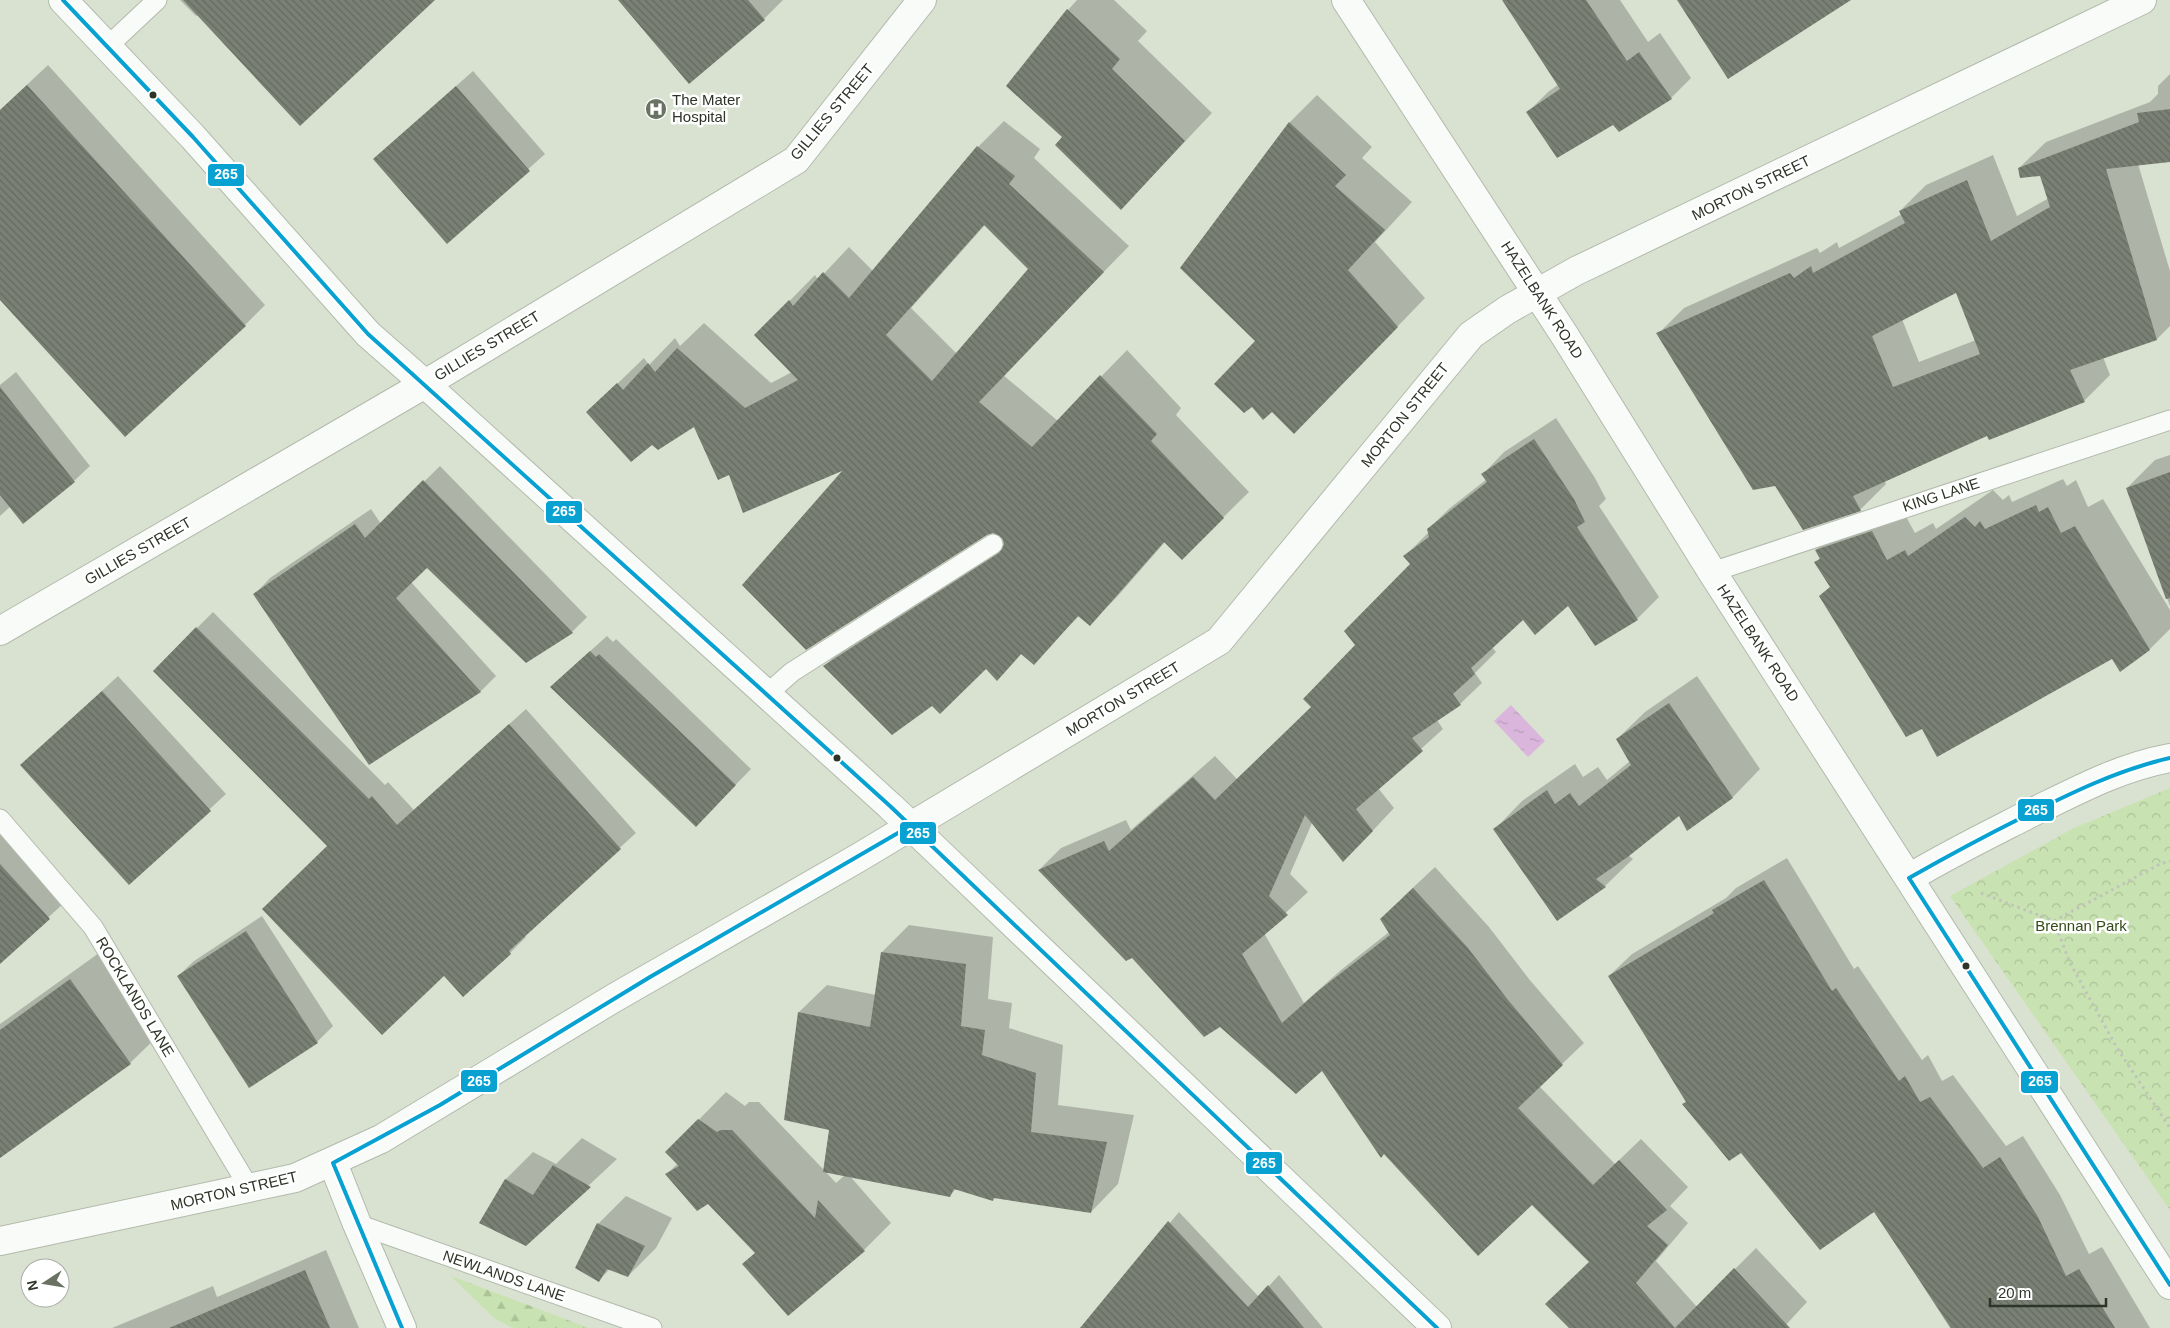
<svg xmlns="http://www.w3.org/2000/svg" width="2170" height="1328" viewBox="0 0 2170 1328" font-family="Arial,sans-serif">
<defs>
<pattern id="forest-firs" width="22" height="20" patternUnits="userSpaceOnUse" patternTransform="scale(1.25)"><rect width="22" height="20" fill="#c9e2b1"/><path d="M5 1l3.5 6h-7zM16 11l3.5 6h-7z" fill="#adc298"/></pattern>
<pattern id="park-crowns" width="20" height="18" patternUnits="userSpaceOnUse" patternTransform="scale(1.25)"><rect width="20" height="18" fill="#c9e2b1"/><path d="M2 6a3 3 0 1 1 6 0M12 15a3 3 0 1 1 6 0" fill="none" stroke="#adc298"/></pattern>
<pattern id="water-ripples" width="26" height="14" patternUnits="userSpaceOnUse" patternTransform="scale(1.25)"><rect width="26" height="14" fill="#dab5dc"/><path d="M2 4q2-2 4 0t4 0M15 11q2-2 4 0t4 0" fill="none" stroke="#bb9cbd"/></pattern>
<pattern id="building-back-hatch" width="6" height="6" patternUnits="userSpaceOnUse" patternTransform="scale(1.25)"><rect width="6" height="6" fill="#7a8074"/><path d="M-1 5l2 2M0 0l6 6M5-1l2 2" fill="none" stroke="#646a5f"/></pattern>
</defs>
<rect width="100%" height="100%" fill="#d9e2d1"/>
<path fill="url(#forest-firs)" d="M 451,1276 L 589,1328 L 513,1328 L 495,1319 Z"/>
<path fill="url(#park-crowns)" d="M 2170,788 L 2170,1210 L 1950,896 L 2074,828 Z"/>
<path fill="url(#water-ripples)" d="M 1511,705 L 1545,741 L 1528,757 L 1494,721 Z"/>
<path fill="#0003" fill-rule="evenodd" d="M 180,0 L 433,0 L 198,15 L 196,16 Z
M 619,0 L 783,0 L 764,19 Z
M 1077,0 L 1114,0 L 1147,31 L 1138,41 L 1212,113 L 1121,209 L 1064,137 L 1068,10 Z
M 1504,0 L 1620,0 L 1648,42 L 1660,33 L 1691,78 L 1671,98 L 1614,123 L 1528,112 L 1548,92 L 1559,84 Z
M 48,65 L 265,305 L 245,325 L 0,298 L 0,110 Z
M 473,71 L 545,154 L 447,242 L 391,144 Z
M 2170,74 L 2170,161 L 2138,164 L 2170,271 L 2170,326 L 2157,339 L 2103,357 L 2110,375 L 2084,401 L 1990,439 L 1988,435 L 1884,480 L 1886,484 L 1860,510 L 1776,484 L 1658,334 L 1684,308 L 1817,248 L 1820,253 L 1837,242 L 1839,248 L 1902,214 L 1900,211 L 1926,185 L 1993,155 L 2017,216 L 2049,198 L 2041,174 L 2019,168 L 2046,142 L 2150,102 L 2158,94 L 2158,86 ZM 1956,291 L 1976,340 L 1919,362 L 1902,319 Z
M 1317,95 L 1372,147 L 1362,158 L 1412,202 L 1375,242 L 1425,298 L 1322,405 L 1181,267 L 1290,122 Z
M 1004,121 L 1040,149 L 1034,158 L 1129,246 L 1003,375 L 1058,421 L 1127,350 L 1181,408 L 1176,415 L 1249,492 L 1182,558 L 1165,542 L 1116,598 L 1090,624 L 1079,616 L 1033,663 L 1022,653 L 997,679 L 986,667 L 932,705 L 825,666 L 850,640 L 1004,542 L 1004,538 L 847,468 L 730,473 L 694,425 L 652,444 L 588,412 L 644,358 L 649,365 L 675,338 L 680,346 L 704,323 L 771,383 L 792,372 L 756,335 L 815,275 L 818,280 L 849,247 L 873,271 L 978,147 ZM 985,225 L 1030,269 L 957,354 L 911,308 Z
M 16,372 L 90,466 L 74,481 L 11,506 L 0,516 L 0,385 Z
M 1556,418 L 1595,478 L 1606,499 L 1599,506 L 1659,597 L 1637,619 L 1595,644 L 1569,604 L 1524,618 L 1492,647 L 1496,652 L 1475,673 L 1482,683 L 1460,704 L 1437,720 L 1443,729 L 1378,788 L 1394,808 L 1365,839 L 1312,823 L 1290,874 L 1308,892 L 1264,933 L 1304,1003 L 1341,970 L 1389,932 L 1403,897 L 1435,867 L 1489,927 L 1529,979 L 1584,1043 L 1539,1086 L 1615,1164 L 1641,1139 L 1688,1187 L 1670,1206 L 1688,1223 L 1656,1261 L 1697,1307 L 1756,1248 L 1807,1302 L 1783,1328 L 1571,1328 L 1590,1261 L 1532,1203 L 1322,1069 L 1221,1025 L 1132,956 L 1039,870 L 1061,848 L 1126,820 L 1131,830 L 1215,756 L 1237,779 L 1313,707 L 1412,564 L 1405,556 L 1429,532 L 1428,529 L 1450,508 L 1487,479 L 1483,474 L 1504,452 Z
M 2170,455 L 2170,606 L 2127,488 L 2155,460 Z
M 440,466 L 587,617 L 572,632 L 427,567 L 411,582 L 496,676 L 480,692 L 255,594 L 270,578 L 371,509 L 381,524 Z
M 2063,479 L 2067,486 L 2076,480 L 2088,507 L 2103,499 L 2170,610 L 2170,629 L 2150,649 L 2120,670 L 2113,657 L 1923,728 L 1821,596 L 1831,586 L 1816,562 L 1821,557 L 1816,550 L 1844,522 L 1899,504 L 1915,533 L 1933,523 L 1936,529 L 1993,490 L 2003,500 L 2009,495 L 2012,502 Z
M 213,612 L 385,785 L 388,782 L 414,810 L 526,709 L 636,833 L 524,935 L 526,937 L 510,953 L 463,995 L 328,846 L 154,671 Z
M 607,636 L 613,642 L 616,639 L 751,769 L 712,809 L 568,671 Z
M 118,676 L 226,794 L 129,884 L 38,750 Z
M 1697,676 L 1760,769 L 1733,797 L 1687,830 L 1679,814 L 1628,855 L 1633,859 L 1605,886 L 1557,919 L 1495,829 L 1522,801 L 1575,764 L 1583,777 L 1598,767 L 1607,780 L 1630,761 L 1617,739 L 1645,712 Z
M 0,831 L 65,902 L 0,962 Z
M 1787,858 L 1854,969 L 1858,966 L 1922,1060 L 1928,1055 L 1942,1081 L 1953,1075 L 2006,1146 L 2023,1136 L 2060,1195 L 2089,1254 L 2102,1247 L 2150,1328 L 1950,1328 L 1874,1210 L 1742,1151 L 1683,1104 L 1687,1101 L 1609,976 L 1632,954 L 1726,898 L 1736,888 Z
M 262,916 L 333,1026 L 317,1042 L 178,976 L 194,961 Z
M 909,925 L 993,937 L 988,999 L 1012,1003 L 1009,1028 L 1063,1045 L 1058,1105 L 1134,1115 L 1118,1184 L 1091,1212 L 956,1189 L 950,1195 L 849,1175 L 891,1223 L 864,1250 L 744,1264 L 756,1252 L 709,1203 L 667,1174 L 678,1163 L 667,1152 L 726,1092 L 745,1106 L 749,1102 L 759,1102 L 824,1170 L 831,1129 L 785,1119 L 799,1012 L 827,985 L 876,995 L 882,952 ZM 825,1171 L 845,1175 L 836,1183 Z
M 99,953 L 158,1036 L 130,1063 L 0,1157 L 0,1024 Z
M 582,1138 L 617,1159 L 526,1244 L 481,1223 L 506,1179 L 533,1152 L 556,1164 Z
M 626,1196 L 672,1218 L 656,1248 L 628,1276 L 610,1269 L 599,1280 L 598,1224 Z
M 1179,1212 L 1259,1297 L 1279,1275 L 1323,1328 L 1082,1328 Z
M 326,1250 L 359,1328 L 112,1328 L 213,1286 L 217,1297 Z"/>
<path fill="url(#building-back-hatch)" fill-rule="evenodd" d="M 183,0 L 435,0 L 300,126 Z
M 618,0 L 748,0 L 765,20 L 689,84 Z
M 1502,0 L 1586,0 L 1627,61 L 1639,52 L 1672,99 L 1619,132 L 1613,125 L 1557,158 L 1526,112 L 1560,89 Z
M 1677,0 L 1851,0 L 1728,79 Z
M 1067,9 L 1120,59 L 1112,69 L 1185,141 L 1121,210 L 1055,145 L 1062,137 L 1006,86 Z
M 27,85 L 246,326 L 125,437 L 0,300 L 0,110 Z
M 456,86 L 530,171 L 447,244 L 373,159 Z
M 2170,109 L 2170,162 L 2106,169 L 2157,340 L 2070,370 L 2085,402 L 1989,440 L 1987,436 L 1853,496 L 1861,511 L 1803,530 L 1775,486 L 1753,490 L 1656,333 L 1790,273 L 1794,278 L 1811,266 L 1813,273 L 1905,223 L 1899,211 L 1967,180 L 1991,241 L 2050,207 L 2040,176 L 2020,178 L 2018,168 L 2139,122 L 2137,113 ZM 1956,293 L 1980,354 L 1893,387 L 1872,336 Z
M 1289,122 L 1346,175 L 1335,186 L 1385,230 L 1348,270 L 1398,327 L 1294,434 L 1272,412 L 1263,420 L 1252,407 L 1244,413 L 1214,384 L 1255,341 L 1180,268 Z
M 977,146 L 1015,176 L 1009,184 L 1104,272 L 979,402 L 1032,447 L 1100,375 L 1157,434 L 1151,441 L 1224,518 L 1182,560 L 1164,542 L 1090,626 L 1078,616 L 1034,665 L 1021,654 L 997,681 L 986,669 L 940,714 L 932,706 L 892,735 L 823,666 L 999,553 L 1004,544 L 1002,538 L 993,533 L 987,535 L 806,650 L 742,585 L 842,471 L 743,513 L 729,475 L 718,480 L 694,427 L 658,450 L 652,445 L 631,462 L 586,412 L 617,383 L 623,390 L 648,363 L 655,372 L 677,348 L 745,408 L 798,380 L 754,335 L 789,300 L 793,306 L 823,272 L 849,298 ZM 984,225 L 1028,269 L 932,381 L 886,335 Z
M 0,387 L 75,482 L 23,524 L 0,495 Z
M 1534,439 L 1574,499 L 1585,522 L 1577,527 L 1638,620 L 1595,646 L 1568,606 L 1535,635 L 1523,620 L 1471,668 L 1475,674 L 1453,694 L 1461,705 L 1412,738 L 1423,751 L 1356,809 L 1373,831 L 1343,862 L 1305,815 L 1269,896 L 1288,915 L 1242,954 L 1282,1023 L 1318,991 L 1390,935 L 1380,919 L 1413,888 L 1468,948 L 1508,1000 L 1563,1065 L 1518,1108 L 1593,1185 L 1619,1160 L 1667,1210 L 1647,1226 L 1668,1245 L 1636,1283 L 1675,1328 L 1734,1268 L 1790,1328 L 1569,1328 L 1545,1304 L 1589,1262 L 1532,1205 L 1478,1256 L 1384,1154 L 1381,1158 L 1322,1071 L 1296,1094 L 1220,1027 L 1204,1037 L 1132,958 L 1126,961 L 1038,870 L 1104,841 L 1109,851 L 1193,777 L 1215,800 L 1311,707 L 1303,699 L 1355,645 L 1344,631 L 1410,564 L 1403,556 L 1429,537 L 1427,529 L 1487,482 L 1481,474 Z
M 2170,472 L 2170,598 L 2166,599 L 2126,488 Z
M 423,480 L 573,633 L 526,663 L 427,568 L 396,598 L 481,692 L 369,765 L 253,594 L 355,524 L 365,538 Z
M 2036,505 L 2039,512 L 2048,507 L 2061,533 L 2075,526 L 2150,650 L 2120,672 L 2112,659 L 1937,757 L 1922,729 L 1906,737 L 1819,596 L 1830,587 L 1814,562 L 1820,559 L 1815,550 L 1872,531 L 1887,560 L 1905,550 L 1908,556 L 1965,517 L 1975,527 L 1980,521 L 1985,529 Z
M 196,627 L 369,799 L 372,796 L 397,825 L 509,724 L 621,849 L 509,951 L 511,954 L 463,997 L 444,976 L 382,1035 L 262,909 L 327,846 L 153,671 Z
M 590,651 L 596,657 L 599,654 L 736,785 L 696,827 L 550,687 Z
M 102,691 L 211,811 L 129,885 L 20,765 Z
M 1669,703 L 1733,798 L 1687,831 L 1679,816 L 1629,856 L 1596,879 L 1606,887 L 1557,921 L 1493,829 L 1547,790 L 1555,804 L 1570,793 L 1579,806 L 1631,765 L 1616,739 Z
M 0,864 L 50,919 L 0,964 Z
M 1764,880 L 1832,991 L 1836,988 L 1899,1081 L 1905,1076 L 1920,1102 L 1930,1097 L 1983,1168 L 2000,1157 L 2038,1217 L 2066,1276 L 2079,1269 L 2115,1328 L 1951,1328 L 1874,1212 L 1820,1250 L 1741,1153 L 1729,1161 L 1682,1104 L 1686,1102 L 1608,976 L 1714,913 L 1712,910 Z
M 246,931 L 318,1043 L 249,1088 L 177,976 Z
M 881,952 L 966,964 L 961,1026 L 985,1030 L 982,1055 L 1036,1073 L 1031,1132 L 1107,1142 L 1091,1213 L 994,1198 L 993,1201 L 954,1189 L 950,1197 L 823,1172 L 829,1130 L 784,1120 L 798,1012 L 870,1027 Z
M 70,979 L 131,1064 L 0,1158 L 0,1030 Z
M 698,1119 L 717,1132 L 721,1130 L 732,1130 L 815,1218 L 818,1200 L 865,1251 L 788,1316 L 742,1264 L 755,1253 L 708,1204 L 697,1211 L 665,1174 L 679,1166 L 665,1152 Z
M 553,1165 L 591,1187 L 526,1246 L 479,1223 L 505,1179 L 533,1195 Z
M 1168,1221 L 1248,1307 L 1268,1285 L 1304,1328 L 1080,1328 Z
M 597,1223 L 645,1246 L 628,1277 L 607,1269 L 599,1282 L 575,1268 Z
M 305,1270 L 330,1328 L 169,1328 Z"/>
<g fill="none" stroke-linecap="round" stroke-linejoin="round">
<g stroke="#b2baac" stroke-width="21">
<path id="lane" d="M 107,47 L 157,0
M 1712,572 L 2170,420
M 767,694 L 792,672 L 993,544
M 0,819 L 93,927 L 250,1189
M 357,1224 L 652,1328"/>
</g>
<g stroke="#b2baac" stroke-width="30">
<path id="street" d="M 63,0 L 193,137 L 368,334 L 425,384 L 890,806 L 1437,1328
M 1346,0 L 1565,336 L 1712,572 L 2170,1285
M 0,631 L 425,384 L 796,160 L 922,0
M 1909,878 C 1949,854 1990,834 2031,813 C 2076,791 2120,767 2170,758
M 333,1163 L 357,1224 L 402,1328
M 0,1241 L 295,1178 L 381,1139 L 614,998 L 858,858 L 1219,641 L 1471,335 L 1507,310 L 1576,271 L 2142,0"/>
</g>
<path stroke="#bfc3bc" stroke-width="3" stroke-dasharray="2.5 4" stroke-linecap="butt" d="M 1981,893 L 2054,921 L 2070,963 L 2117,1048 L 2170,1128
M 2054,921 L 2160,864 L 2170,861"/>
<use href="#lane" stroke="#f9fbf8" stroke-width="19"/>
<use href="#street" stroke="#f9fbf8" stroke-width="28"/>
<g stroke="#fff" stroke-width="8">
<path id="bus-1" d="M 63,0 L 193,137 L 368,334 L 890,806 L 1437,1328
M 1909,878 L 2170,1285
M 1909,878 C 1946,857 1983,837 2021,818 C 2069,794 2117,770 2170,758
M 333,1163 L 440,1105 L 650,977 L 910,826
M 333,1163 L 402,1328"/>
</g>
<use href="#bus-1" stroke="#07a2d1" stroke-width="4"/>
</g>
<defs>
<g id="hospital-disc" transform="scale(1.125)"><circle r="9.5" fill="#6a7263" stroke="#fff"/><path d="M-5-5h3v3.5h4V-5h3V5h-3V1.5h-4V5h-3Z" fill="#fff"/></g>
</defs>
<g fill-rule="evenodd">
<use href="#hospital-disc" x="656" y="109"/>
</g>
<g fill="#2e3528" stroke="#fff" stroke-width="2">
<circle cx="153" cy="95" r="4.5"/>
<circle cx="837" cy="758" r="4.5"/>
<circle cx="1966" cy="966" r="4.5"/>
</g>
<g text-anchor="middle" stroke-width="5" stroke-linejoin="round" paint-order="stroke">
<g font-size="15" fill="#2e3528" stroke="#fff" text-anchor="start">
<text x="672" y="105">The Mater<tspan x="672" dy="17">Hospital</tspan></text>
</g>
<g font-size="15" fill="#2e3528" stroke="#fff">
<text transform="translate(832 112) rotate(-50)" y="5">GILLIES STREET</text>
<text transform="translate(1751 188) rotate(-26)" y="5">MORTON STREET</text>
<text transform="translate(1542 300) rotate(57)" y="5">HAZELBANK ROAD</text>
<text transform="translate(487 346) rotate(-31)" y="5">GILLIES STREET</text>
<text transform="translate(1405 415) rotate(-51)" y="5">MORTON STREET</text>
<text transform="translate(1941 495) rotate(-18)" y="5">KING LANE</text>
<text transform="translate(138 551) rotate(-30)" y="5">GILLIES STREET</text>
<text transform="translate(1758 643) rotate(57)" y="5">HAZELBANK ROAD</text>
<text transform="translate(1123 699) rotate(-31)" y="5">MORTON STREET</text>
<text transform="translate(135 997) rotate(59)" y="5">ROCKLANDS LANE</text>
<text transform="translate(234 1191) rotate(-13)" y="5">MORTON STREET</text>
<text transform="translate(504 1276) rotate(19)" y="5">NEWLANDS LANE</text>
</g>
<g font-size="15" fill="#324a16" stroke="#fff">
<text x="2081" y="931">Brennan Park</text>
</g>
</g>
<g stroke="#fff" stroke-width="2">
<rect x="207" y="163" width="38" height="24" rx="5" fill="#07a2d1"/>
<rect x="545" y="500" width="38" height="24" rx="5" fill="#07a2d1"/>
<rect x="2017" y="798" width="38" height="24" rx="5" fill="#07a2d1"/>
<rect x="899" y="821" width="38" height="24" rx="5" fill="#07a2d1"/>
<rect x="460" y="1069" width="38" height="24" rx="5" fill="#07a2d1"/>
<rect x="2020" y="1070" width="39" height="24" rx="5" fill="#07a2d1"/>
<rect x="1245" y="1151" width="38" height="24" rx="5" fill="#07a2d1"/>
</g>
<g font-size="14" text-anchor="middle" font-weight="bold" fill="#fff">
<text x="226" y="179">265</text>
<text x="564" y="516">265</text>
<text x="2036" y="815">265</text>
<text x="918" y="838">265</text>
<text x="479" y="1086">265</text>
<text x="2040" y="1086">265</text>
<text x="1264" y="1168">265</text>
</g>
<g transform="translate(45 1283) rotate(258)"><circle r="24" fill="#ffffff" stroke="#abaea9"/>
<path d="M0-4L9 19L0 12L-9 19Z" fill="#6a7263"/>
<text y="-8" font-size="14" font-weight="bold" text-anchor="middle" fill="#2e3528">N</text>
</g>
<path d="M1990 1298v8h116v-8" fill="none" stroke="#2e3528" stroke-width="2.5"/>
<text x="1998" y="1298" font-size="15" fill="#2e3528" stroke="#ffffff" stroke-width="4" paint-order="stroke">20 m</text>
</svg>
